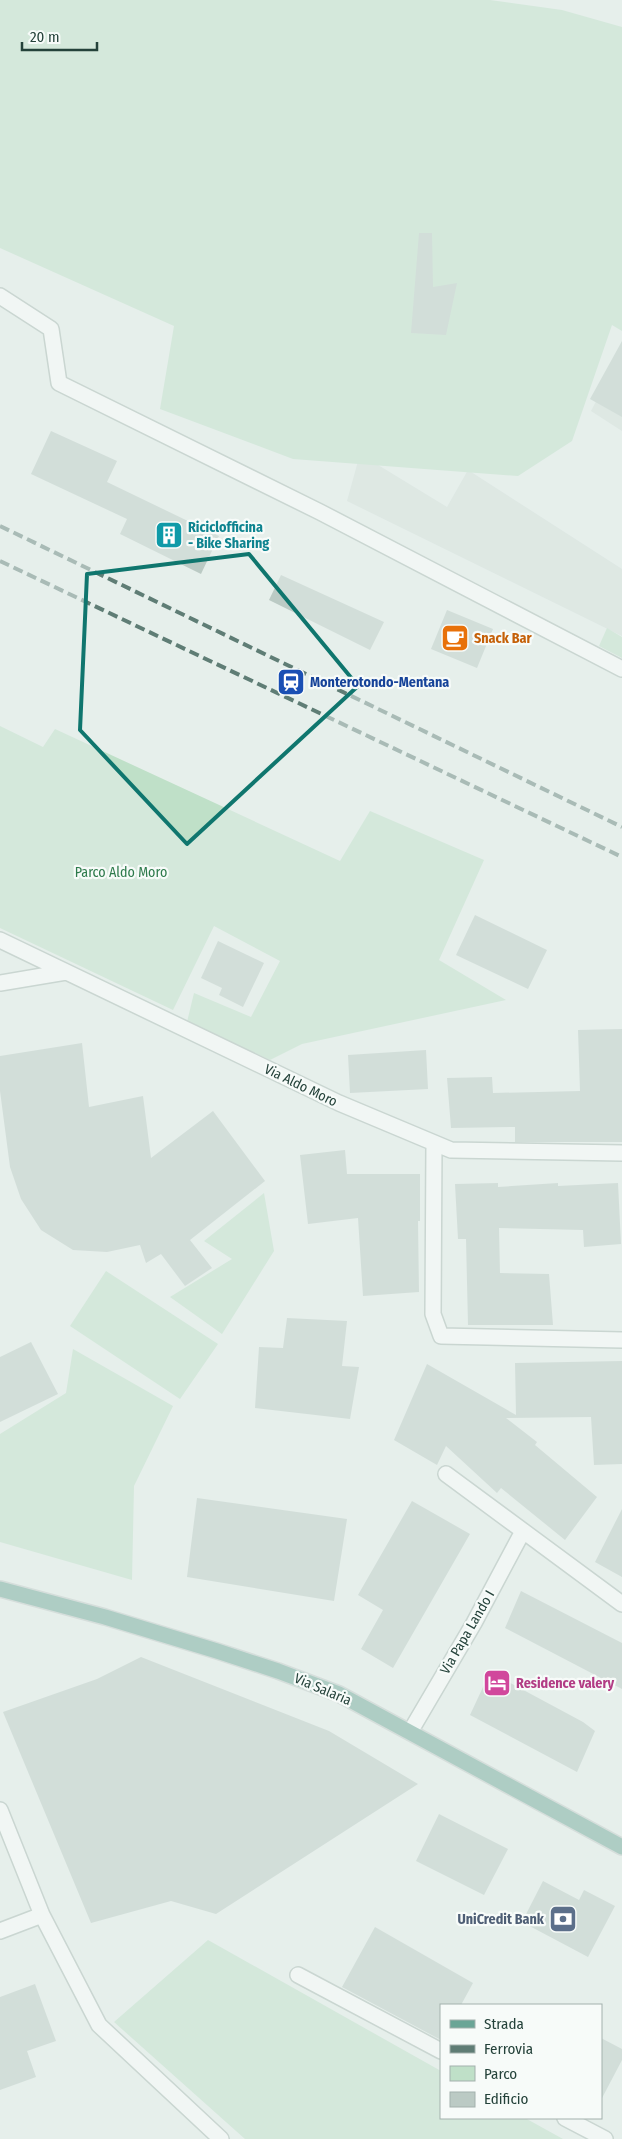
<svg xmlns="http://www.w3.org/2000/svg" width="622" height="2139" viewBox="0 0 622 2139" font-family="'Fira Sans Condensed',sans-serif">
<rect width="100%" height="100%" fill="#e6efeb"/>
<path fill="#d4dfda" d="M 622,352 L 622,431 L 591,411 Z
M 360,454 L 447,507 L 468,470 L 622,569 L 622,636 L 347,501 Z"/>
<path fill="#bfe0c8" d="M 0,0 L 490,0 L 562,10 L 622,27 L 622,331 L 612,325 L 572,441 L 518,476 L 293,459 L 160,409 L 174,326 L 0,248 Z
M 607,628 L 622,637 L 622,658 L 599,646 Z
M 0,726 L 43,747 L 55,729 L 340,861 L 370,811 L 484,860 L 439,960 L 506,1000 L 302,1044 L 270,1060 L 187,1022 L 194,993 L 251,1017 L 280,961 L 214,926 L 173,1010 L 0,928 Z
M 264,1193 L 274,1251 L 222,1334 L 170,1297 L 232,1259 L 204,1241 Z
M 106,1271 L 218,1344 L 180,1399 L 70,1326 Z
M 73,1349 L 173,1406 L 134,1486 L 132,1580 L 0,1542 L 0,1434 L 66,1393 Z
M 208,1940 L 441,2071 L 441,2118 L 525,2118 L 563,2139 L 245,2139 L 114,2022 Z"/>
<path fill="#bbcac4" d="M 419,233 L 432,233 L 433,287 L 457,283 L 446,335 L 411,333 Z
M 622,341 L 622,417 L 590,399 Z
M 51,431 L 117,461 L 107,482 L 219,536 L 201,574 L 120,534 L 127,519 L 31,474 Z
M 281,575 L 384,622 L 370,650 L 269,600 Z
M 447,610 L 493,629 L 477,668 L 431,649 Z
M 475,915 L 547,950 L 528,989 L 456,955 Z
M 218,941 L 264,963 L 243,1007 L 219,995 L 222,988 L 201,978 Z
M 622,1029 L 622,1142 L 515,1142 L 515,1127 L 451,1128 L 447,1078 L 492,1077 L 493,1093 L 580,1091 L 578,1030 Z
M 82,1043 L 89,1107 L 143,1096 L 151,1158 L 213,1111 L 265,1181 L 190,1240 L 212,1268 L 185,1286 L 161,1254 L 146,1263 L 140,1245 L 107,1252 L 73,1250 L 41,1230 L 21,1199 L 10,1167 L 0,1091 L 0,1056 Z
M 426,1050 L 428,1089 L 350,1093 L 348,1055 Z
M 345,1150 L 347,1174 L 420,1174 L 420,1221 L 418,1221 L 419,1292 L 363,1296 L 358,1218 L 308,1224 L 300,1155 Z
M 498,1183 L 498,1187 L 558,1183 L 558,1186 L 618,1183 L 621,1244 L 584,1247 L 583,1230 L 499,1228 L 500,1273 L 549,1274 L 553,1325 L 468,1325 L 466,1239 L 458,1239 L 455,1184 Z
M 287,1318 L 347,1321 L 342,1366 L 359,1367 L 350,1419 L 255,1408 L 259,1347 L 283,1348 Z
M 31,1342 L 58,1394 L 0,1422 L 0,1357 Z
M 622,1361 L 622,1464 L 594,1465 L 591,1417 L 506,1418 L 537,1442 L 535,1445 L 597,1497 L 565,1540 L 501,1488 L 497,1493 L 446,1446 L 437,1465 L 394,1440 L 427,1364 L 516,1415 L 515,1363 Z
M 197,1498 L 347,1519 L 334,1601 L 187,1577 Z
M 412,1501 L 470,1534 L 393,1668 L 361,1649 L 383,1610 L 358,1595 Z
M 622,1509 L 622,1577 L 595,1562 Z
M 521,1591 L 622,1643 L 622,1689 L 505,1628 Z
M 141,1657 L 329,1731 L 418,1784 L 216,1914 L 171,1901 L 91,1923 L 3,1712 L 97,1679 Z
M 490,1672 L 583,1722 L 595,1731 L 577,1772 L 470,1715 Z
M 439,1814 L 508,1849 L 484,1895 L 416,1861 Z
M 543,1881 L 579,1900 L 584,1890 L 615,1906 L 588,1957 L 522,1922 Z
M 375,1927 L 473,1983 L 461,2005 L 441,2005 L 441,2040 L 342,1987 Z
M 35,1984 L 56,2041 L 27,2051 L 36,2077 L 0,2090 L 0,1997 Z
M 601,2038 L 622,2049 L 622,2060 L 601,2100 Z"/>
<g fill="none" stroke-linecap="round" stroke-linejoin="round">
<g stroke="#a8b8b2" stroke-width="18">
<path id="minor" d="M 0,296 L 51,329 L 59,383 L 320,512 L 622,669
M 0,940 L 339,1103 L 451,1150 L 622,1153
M 0,983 L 66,972
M 434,1144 L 433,1314 L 441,1336 L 622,1340
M 446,1474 L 622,1604
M 410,1732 L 474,1623 L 523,1531
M 0,1810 L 42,1915 L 99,2025 L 221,2139
M 0,1931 L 42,1915
M 298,1975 L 441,2051
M 565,2118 L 605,2139"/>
</g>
<g stroke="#c2cac8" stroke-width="18">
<path id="major" d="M 0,1589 L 105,1617 L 217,1651 L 278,1671 L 339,1694 L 622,1847"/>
</g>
<use href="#minor" stroke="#fff" stroke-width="15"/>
<use href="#major" stroke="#6aa596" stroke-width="15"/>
<path stroke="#5f7d75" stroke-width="4" stroke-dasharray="10 5" stroke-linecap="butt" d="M 0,526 L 622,827
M 0,561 L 622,857"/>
</g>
<path d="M0 0H622V2139H0ZM 249,554 L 358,686 L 187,844 L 80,730 L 87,574 Z" fill="#e6efeb" fill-opacity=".55" fill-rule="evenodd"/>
<path fill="none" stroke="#0f766e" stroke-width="4" stroke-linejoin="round" d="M 249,554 L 358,686 L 187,844 L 80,730 L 87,574 Z"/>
<defs>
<g id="building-square" transform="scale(1.4375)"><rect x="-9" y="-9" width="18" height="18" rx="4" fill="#0f9aa8" stroke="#f7fbf9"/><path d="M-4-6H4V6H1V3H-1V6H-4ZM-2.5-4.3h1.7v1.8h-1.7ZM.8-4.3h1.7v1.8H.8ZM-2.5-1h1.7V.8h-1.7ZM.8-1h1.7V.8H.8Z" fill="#fff"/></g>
<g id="cafe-square" transform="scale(1.4375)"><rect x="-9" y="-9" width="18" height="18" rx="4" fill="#e8710a" stroke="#f7fbf9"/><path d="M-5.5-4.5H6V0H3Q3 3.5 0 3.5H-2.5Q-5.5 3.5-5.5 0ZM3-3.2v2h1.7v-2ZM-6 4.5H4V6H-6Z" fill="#fff"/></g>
<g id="station-square" transform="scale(1.4375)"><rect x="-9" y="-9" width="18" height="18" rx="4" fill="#1a4fb4" stroke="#f7fbf9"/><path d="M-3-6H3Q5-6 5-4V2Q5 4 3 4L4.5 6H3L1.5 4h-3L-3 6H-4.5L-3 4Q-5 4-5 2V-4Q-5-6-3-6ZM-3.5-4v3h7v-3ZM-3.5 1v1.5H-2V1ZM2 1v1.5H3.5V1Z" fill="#fff"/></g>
<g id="hotel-square" transform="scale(1.4375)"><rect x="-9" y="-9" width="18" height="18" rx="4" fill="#d1479c" stroke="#f7fbf9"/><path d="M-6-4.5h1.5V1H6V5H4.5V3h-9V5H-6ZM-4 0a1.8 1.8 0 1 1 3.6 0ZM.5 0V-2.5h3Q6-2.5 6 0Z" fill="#fff"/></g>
<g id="bank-square" transform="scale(1.4375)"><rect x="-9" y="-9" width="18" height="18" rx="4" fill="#5c6f8a" stroke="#f7fbf9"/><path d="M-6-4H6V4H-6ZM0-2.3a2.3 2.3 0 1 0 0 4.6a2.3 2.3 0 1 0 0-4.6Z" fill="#fff"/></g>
</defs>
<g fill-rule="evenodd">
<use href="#building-square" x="169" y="535"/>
<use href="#cafe-square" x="455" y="638"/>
<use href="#station-square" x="291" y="682"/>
<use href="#hotel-square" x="497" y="1683"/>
<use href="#bank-square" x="563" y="1919"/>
</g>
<g text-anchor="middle" stroke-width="4.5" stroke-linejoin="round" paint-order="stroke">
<g font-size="14" font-weight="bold" fill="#0d838f" stroke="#f7fbf9" text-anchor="start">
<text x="188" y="532">Riciclofficina<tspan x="188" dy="16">- Bike Sharing</tspan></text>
</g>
<g font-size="14" font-weight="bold" fill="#c56008" stroke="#f7fbf9" text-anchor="start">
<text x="474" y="643">Snack Bar</text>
</g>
<g font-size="14" font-weight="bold" fill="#164399" stroke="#f7fbf9" text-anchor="start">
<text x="310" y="687">Monterotondo-Mentana</text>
</g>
<g font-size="14" fill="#2d7a4b" stroke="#f7fbf9">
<text x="121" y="877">Parco Aldo Moro</text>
</g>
<g font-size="14" fill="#24423a" stroke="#f7fbf9">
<text transform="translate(301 1085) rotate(26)" y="5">Via Aldo Moro</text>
<text transform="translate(467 1632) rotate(-60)" y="5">Via Papa Lando I</text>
<text transform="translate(323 1689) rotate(23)" y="5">Via Salaria</text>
</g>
<g font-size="14" font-weight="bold" fill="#b23c85" stroke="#f7fbf9" text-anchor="start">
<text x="516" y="1688">Residence valery</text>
</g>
<g font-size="14" font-weight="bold" fill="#4e5e75" stroke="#f7fbf9" text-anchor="end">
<text x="544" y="1924">UniCredit Bank</text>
</g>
</g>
<rect x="440" y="2004" width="162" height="115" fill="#f7fbf9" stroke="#a3b1ad"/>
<rect x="450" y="2020" width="25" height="8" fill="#6aa596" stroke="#a3b1ad"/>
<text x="484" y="2029" font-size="15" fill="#24423a">Strada</text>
<rect x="450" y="2045" width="25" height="8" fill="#5f7d75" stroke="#a3b1ad"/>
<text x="484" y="2054" font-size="15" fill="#24423a">Ferrovia</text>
<rect x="450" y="2066" width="25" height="15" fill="#bfe0c8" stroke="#a3b1ad"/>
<text x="484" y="2079" font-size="15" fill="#24423a">Parco</text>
<rect x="450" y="2092" width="25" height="15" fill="#bbcac4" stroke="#a3b1ad"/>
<text x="484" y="2104" font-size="15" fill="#24423a">Edificio</text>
<path d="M22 42v8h75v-8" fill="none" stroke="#24423a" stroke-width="2.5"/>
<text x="30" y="42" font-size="15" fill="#24423a" stroke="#f7fbf9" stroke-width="4" paint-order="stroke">20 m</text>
</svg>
